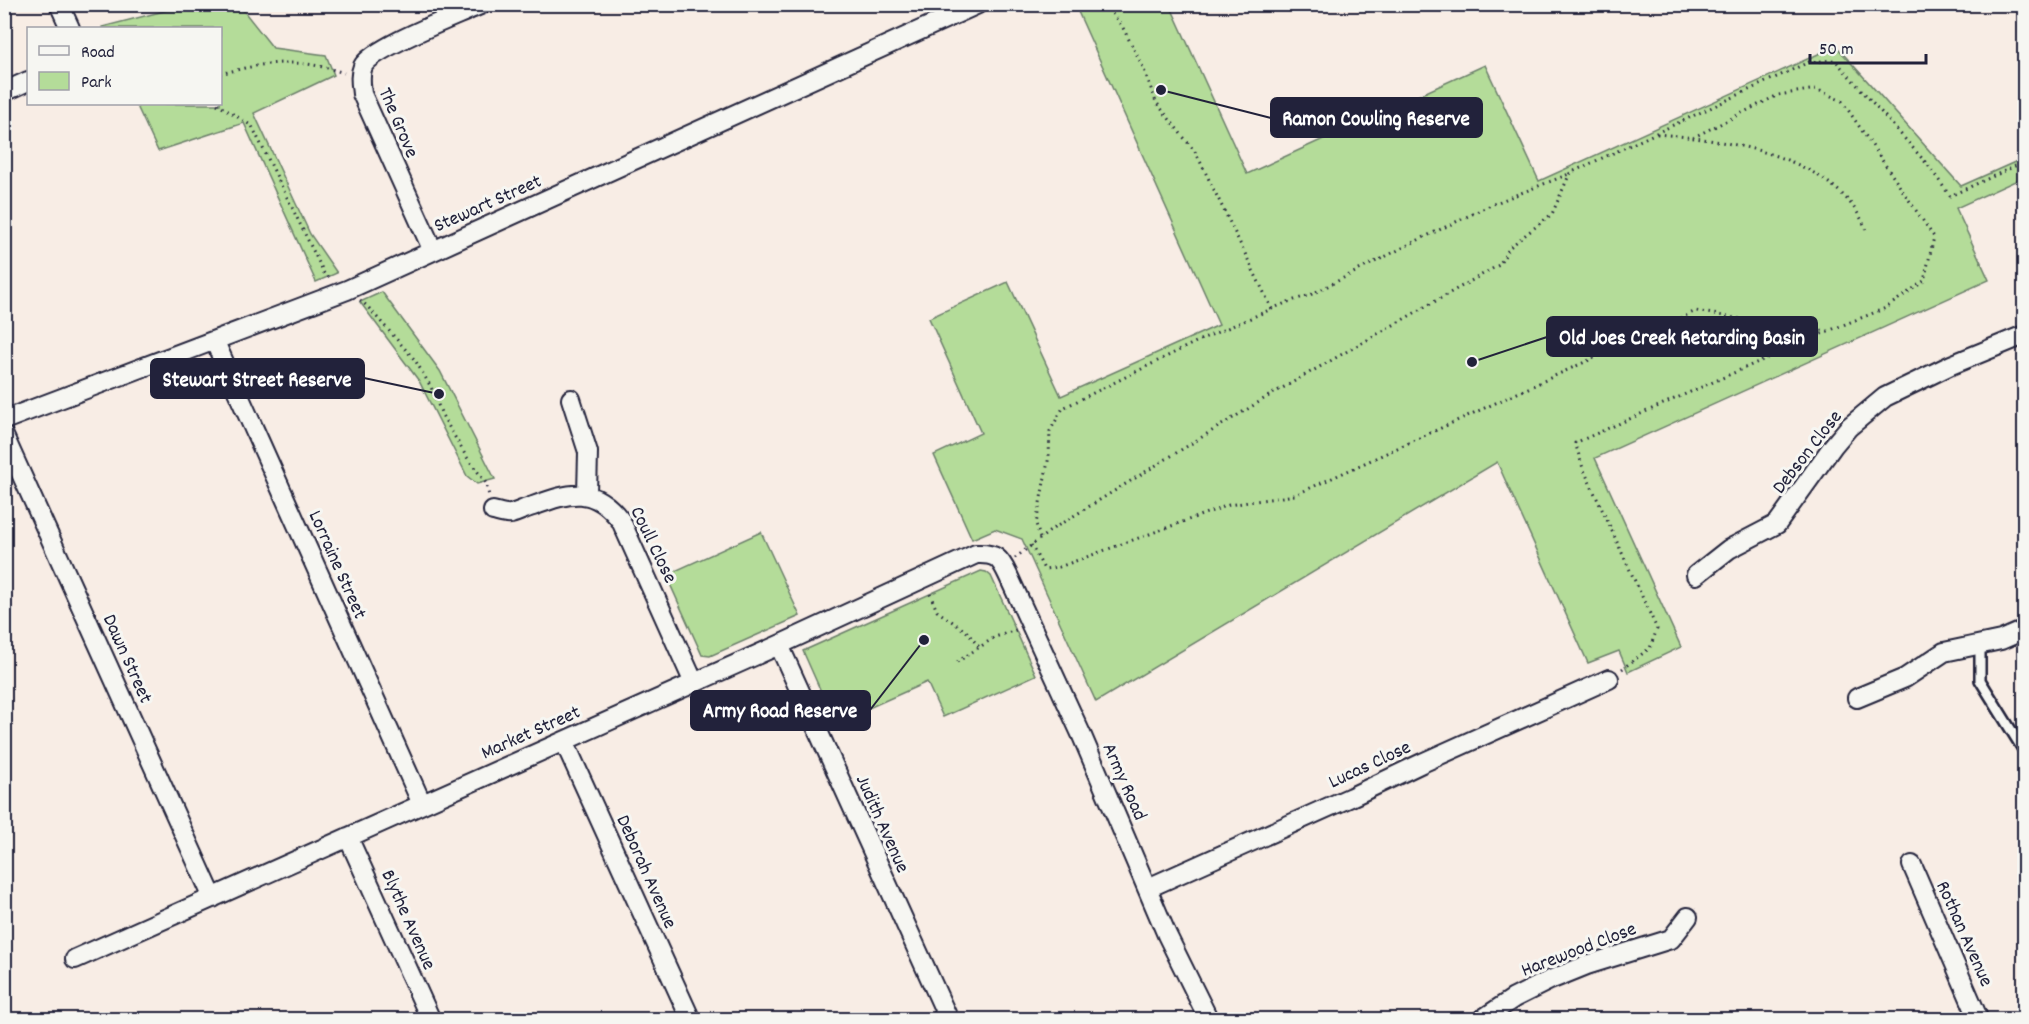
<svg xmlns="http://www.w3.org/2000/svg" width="2029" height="1024" viewBox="0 0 2029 1024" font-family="Dekko,sans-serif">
<rect width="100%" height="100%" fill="#f8ede5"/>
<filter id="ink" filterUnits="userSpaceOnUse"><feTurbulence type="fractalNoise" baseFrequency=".0167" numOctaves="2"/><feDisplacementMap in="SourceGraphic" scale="12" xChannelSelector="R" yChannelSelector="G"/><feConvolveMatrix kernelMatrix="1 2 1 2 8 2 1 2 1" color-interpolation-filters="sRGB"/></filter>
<g filter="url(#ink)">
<path fill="#b4dc99" stroke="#6b7f6a" stroke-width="1.5" d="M 191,4 L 239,5 L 273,48 L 326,55 L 334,75 L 254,113 L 310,234 L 337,273 L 316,282 L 244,123 L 158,151 L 136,104 L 220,104 L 220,28 L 102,28 L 102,27 Z
M 1075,5 L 1170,5 L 1247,174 L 1485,65 L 1539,181 L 1836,46 L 1961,186 L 2024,158 L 2024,177 L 1956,208 L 1989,280 L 1595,458 L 1681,647 L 1628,672 L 1619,651 L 1588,663 L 1497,462 L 1096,702 L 1022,539 L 995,529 L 972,539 L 934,455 L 981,433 L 929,318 L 1008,282 L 1061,396 L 1219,325 Z
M 382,292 L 440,371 L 495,479 L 477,484 L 467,476 L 419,381 L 360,302 Z
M 761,532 L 800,616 L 710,656 L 702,655 L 666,575 Z
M 981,571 L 986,572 L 991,576 L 1036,675 L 943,717 L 927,682 L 835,723 L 803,651 Z"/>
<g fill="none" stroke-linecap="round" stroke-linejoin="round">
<g stroke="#22223b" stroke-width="14">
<path id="service" d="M 1980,645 L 1980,680 L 2024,751"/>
</g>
<g stroke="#22223b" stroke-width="22">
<path id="minor" d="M 59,4 L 70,28
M 4,92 L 28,81
M 433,251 L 362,94 C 361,84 359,76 363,66 C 373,47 459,15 482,4
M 215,342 L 422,804
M 571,399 L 588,452 L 587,494
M 4,420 L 347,290 L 978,4
M 4,436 L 213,898
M 493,511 C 498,512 505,515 511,514 C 518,512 526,508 533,506 C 571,492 594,485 621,521 L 694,683
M 1696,575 L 1729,549 L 1777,524 L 1833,446 L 1849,427 L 1885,397 L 1951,365 L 2024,335
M 779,645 L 949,1020
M 1857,698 L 1905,678 L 1944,652 L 2001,640 L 2024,630
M 564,741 L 691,1020
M 348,837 L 431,1020
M 1912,865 L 1979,1020
M 1148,888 L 1351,797 L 1422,763 L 1609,679
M 75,959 L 779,645 L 976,554 C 996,553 1000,558 1008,575 L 1082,736 L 1167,935 L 1209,1020
M 1481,1020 L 1514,998 L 1550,980 L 1587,965 L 1671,939 L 1688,917"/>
</g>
<path stroke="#22223b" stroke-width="3" stroke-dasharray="1.5 4.5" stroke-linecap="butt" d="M 1105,4 L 1123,28 L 1143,67 L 1156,102 L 1196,153 L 1272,309
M 220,74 C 267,62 297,57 344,73
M 217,104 L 252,126 L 324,273 L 331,279
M 1657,134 C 1727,140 1835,155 1866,229
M 360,300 L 367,306 L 415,360 L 431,387 L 442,415 L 466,456 L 486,483 L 489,496
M 1040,538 L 1036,524 L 1049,456 L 1050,431 L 1063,408 L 1204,338 L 1288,302 L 1310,295 L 1410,244 L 1493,204 L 1569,174
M 1031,545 L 1044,569 L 1059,567 L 1229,505 L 1295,495 L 1696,311 L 1757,322 L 1828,331 L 1886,308 L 1924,281 L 1934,237 L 1842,101 L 1816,89 L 1778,95 L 1694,137
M 1015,558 L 1054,528 L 1272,394 L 1499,265 L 1510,247 L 1552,214 L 1570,173 L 1809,62 L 1835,60 L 1928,165 L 1950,196 L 2024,162
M 930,594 L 937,611 L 967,632 L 979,647
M 957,662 L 995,637 L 1016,630
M 1622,669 L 1650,648 L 1657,629 L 1583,468 L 1575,443 L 1826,332"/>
<use href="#service" stroke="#f6f6f2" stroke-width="9"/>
<use href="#minor" stroke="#f6f6f2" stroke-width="18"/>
</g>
</g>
<g text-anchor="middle" stroke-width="6" stroke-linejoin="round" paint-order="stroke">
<g font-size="20" fill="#22223b" stroke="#f6f6f2">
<text transform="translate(400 122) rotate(67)" y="7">The Grove</text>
<text transform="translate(487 202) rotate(-24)" y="7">Stewart Street</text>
<text transform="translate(1806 451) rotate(-52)" y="7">Debson Close</text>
<text transform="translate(655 544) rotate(64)" y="7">Coull Close</text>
<text transform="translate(339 564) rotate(66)" y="7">Lorraine Street</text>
<text transform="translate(129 658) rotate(66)" y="7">Dawn Street</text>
<text transform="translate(530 731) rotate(-24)" y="7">Market Street</text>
<text transform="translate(1369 763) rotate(-25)" y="7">Lucas Close</text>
<text transform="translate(1126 781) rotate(66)" y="7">Army Road</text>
<text transform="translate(884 823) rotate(66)" y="7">Judith Avenue</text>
<text transform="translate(648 871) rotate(66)" y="7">Deborah Avenue</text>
<text transform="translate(410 919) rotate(66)" y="7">Blythe Avenue</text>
<text transform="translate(1966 933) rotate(66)" y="7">Rothan Avenue</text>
<text transform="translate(1578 948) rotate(-21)" y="7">Harewood Close</text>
</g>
</g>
<path fill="none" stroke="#22223b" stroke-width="2" d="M1161 90L1271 118M1472 362L1547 337M439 394L364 378M924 640L870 710"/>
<g fill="#22223b" stroke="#f6f6f2" stroke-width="2">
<circle cx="1161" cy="90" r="6"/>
<circle cx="1472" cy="362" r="6"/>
<circle cx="439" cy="394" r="6"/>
<circle cx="924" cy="640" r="6"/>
</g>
<g fill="#22223b" stroke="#22223b" stroke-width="2">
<rect x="1271" y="98" width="211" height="39" rx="6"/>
<rect x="1547" y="317" width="270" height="39" rx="6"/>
<rect x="151" y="359" width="213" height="39" rx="6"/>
<rect x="691" y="691" width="179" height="39" rx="6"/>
</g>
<g font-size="21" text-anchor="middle" font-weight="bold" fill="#fff">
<text x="1376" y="125">Ramon Cowling Reserve</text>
<text x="1682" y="344">Old Joes Creek Retarding Basin</text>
<text x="257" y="386">Stewart Street Reserve</text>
<text x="780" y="717">Army Road Reserve</text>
</g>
<rect width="2029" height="1024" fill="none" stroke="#f6f6f2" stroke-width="24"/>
<rect x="12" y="12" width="2005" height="1000" fill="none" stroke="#22223b" stroke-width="2" filter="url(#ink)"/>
<rect x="27" y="27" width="195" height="78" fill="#f6f6f2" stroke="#a1a1a9" stroke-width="1.5"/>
<rect x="39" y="46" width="30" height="9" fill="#f6f6f2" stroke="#a1a1a9" stroke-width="1.5"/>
<text x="81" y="57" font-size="18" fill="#22223b">Road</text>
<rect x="39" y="72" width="30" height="18" fill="#b4dc99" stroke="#a1a1a9" stroke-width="1.5"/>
<text x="81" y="87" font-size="18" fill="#22223b">Park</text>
<path d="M1810 54v9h116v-9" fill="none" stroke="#22223b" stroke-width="3"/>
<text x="1819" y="54" font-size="18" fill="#22223b" stroke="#f6f6f2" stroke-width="4.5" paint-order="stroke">50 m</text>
</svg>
